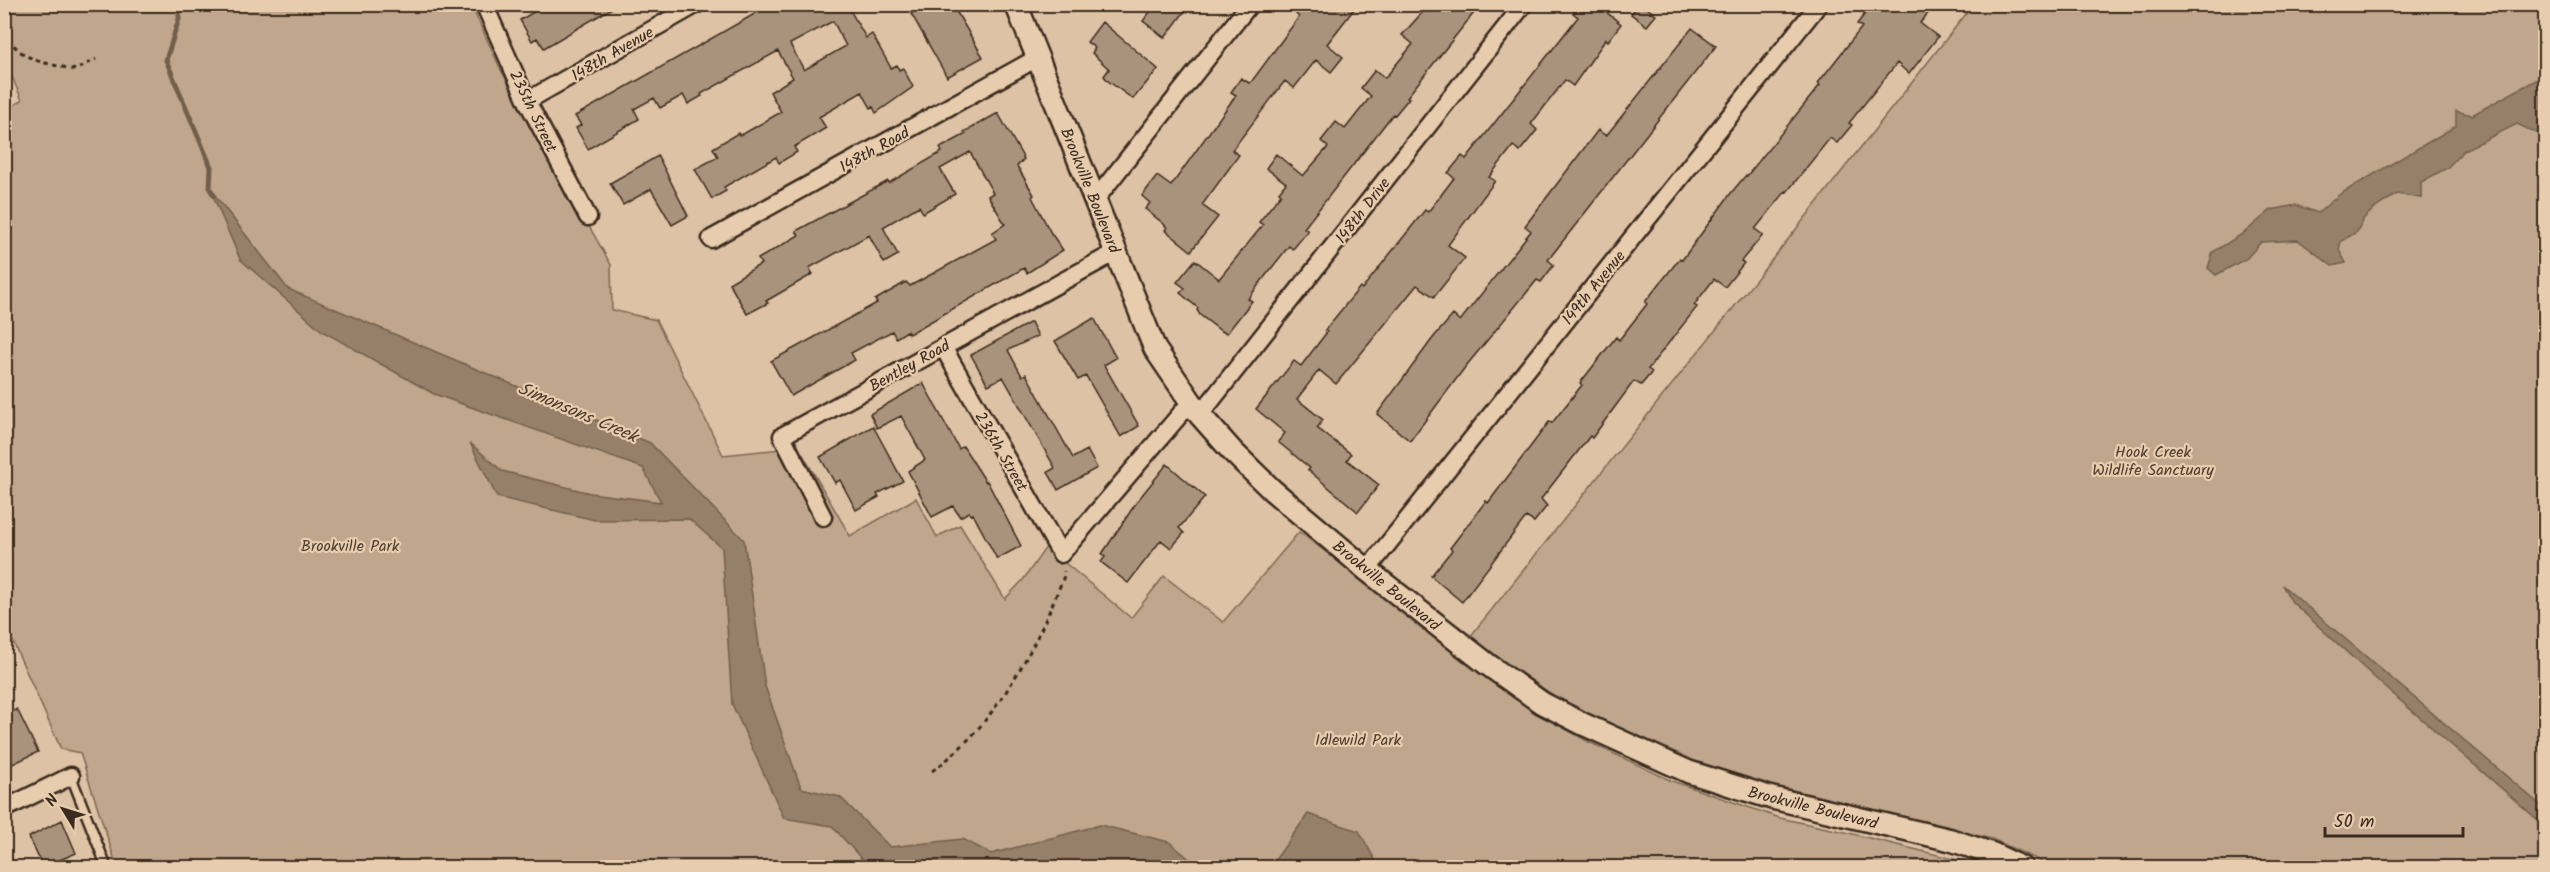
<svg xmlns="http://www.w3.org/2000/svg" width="2550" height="872" viewBox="0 0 2550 872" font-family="Kalam,sans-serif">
<rect width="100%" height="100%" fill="#ddc2a5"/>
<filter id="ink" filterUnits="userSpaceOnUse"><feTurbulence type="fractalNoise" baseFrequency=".0167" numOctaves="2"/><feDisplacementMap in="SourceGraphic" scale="12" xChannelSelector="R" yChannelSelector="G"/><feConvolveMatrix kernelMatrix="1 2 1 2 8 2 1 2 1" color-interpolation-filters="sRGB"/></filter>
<g filter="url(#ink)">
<path fill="#bfa68c" stroke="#7d6855" stroke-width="1.5" d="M 4,5 L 471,5 L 502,72 L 611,265 L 612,310 L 656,320 L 723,455 L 781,449 L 786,463 L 802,453 L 850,536 L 916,498 L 937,537 L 960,525 L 1005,599 L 1023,580 L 1046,547 L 1131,618 L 1164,576 L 1223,622 L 1299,532 L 1468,657 L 1465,662 L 1475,669 L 1539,714 L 1589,742 L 1672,781 L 1780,818 L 1845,832 L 1986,867 L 117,867 L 80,753 L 61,749 L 5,624 L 4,112 L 22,100 L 5,61 Z
M 1973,5 L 2545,5 L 2545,867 L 2049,867 L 2034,858 L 1992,839 L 1754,782 L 1655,747 L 1556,697 L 1469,638 L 1786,242 Z"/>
<path fill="#96806a" stroke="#725e4c" stroke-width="1.5" d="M 2545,75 L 2545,117 L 2541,119 L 2545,137 L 2517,124 L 2464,150 L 2447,168 L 2421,182 L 2421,198 L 2397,194 L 2375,208 L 2363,219 L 2357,232 L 2341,241 L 2339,250 L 2346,263 L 2332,266 L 2298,240 L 2261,242 L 2247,258 L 2216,275 L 2208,268 L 2213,252 L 2244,233 L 2271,210 L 2296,205 L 2318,213 L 2340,194 L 2456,126 L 2456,111 L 2472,115 Z
M 210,189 L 288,289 L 650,443 L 744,540 L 765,686 L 801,788 L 840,797 L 890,847 L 963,839 L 991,854 L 1100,825 L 1169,842 L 1199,867 L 940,868 L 938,864 L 922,868 L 869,867 L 832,826 L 784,818 L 732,704 L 722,548 L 689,519 L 595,520 L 497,497 L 470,443 L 502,471 L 590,493 L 661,502 L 643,468 L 434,394 L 322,331 L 240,259 Z
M 2282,585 L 2545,809 L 2545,826 L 2387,689 L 2292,602 Z
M 1308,814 L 1359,831 L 1379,867 L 1270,867 Z"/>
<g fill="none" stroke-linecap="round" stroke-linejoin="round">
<path stroke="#725e4c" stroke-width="5" d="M 179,4 L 179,19 L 166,60 L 211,167 L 210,189 L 214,195"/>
</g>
<path fill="#aa937b" stroke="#3b2a1e" stroke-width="1.5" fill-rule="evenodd" d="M 547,4 L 619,4 L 544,48 L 537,38 L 532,41 L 520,20 Z
M 772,4 L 860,4 L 850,10 L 866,38 L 872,34 L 891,68 L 897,65 L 899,70 L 903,68 L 913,87 L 876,113 L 873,107 L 871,108 L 862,92 L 819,117 L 826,128 L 794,147 L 797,152 L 779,163 L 776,157 L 724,187 L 726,191 L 712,199 L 695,169 L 718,157 L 713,148 L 738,133 L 739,135 L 745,133 L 781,112 L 770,92 L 793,78 L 778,51 L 701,94 L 702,96 L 688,104 L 683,95 L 660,108 L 654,98 L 634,109 L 639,119 L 588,149 L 576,128 L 581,125 L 575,116 ZM 833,21 L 846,46 L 804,70 L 790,44 Z
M 927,4 L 952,4 L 983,57 L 947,77 L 911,13 Z
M 1156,4 L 1190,4 L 1165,38 L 1143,21 Z
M 1302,4 L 1358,4 L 1327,44 L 1343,57 L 1331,72 L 1316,60 L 1294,88 L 1285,81 L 1281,86 L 1232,150 L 1239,155 L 1202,205 L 1218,217 L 1191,251 L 1165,230 L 1167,228 L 1164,224 L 1145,209 L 1150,203 L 1142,196 L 1157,176 L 1171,186 L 1236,95 L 1231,92 L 1241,78 L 1249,83 L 1252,81 L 1299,17 L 1295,13 Z
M 1430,4 L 1481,4 L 1407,97 L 1409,98 L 1395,115 L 1393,114 L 1304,228 L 1308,231 L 1293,249 L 1289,246 L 1263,279 L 1248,299 L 1252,301 L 1227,333 L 1221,331 L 1200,315 L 1197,310 L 1198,308 L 1180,293 L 1185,288 L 1177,282 L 1195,260 L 1219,279 L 1263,225 L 1259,222 L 1281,194 L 1279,192 L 1286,183 L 1266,168 L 1276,154 L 1303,176 L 1328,147 L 1321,141 L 1336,122 L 1345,129 L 1371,96 L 1361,88 L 1375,70 L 1385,78 L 1413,44 L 1402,35 Z
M 1579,4 L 1596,4 L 1621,24 L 1608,41 L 1606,39 L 1573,86 L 1565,80 L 1531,124 L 1537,130 L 1520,151 L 1513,146 L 1489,177 L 1495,181 L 1448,245 L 1465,258 L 1434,297 L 1417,285 L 1336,384 L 1319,370 L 1297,399 L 1323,420 L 1317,428 L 1351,454 L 1347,460 L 1379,485 L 1358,512 L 1308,470 L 1310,468 L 1278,442 L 1285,433 L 1256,409 L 1294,361 L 1301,366 L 1327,332 L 1325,330 L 1360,287 L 1362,289 L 1425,210 L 1428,212 L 1454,178 L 1448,173 L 1462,156 L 1466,159 L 1578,17 L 1573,13 Z
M 1639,4 L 1642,4 L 1656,15 L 1647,26 L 1631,14 Z
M 1877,4 L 1920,4 L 1929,12 L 1920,23 L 1938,37 L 1909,74 L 1897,63 L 1849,123 L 1852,125 L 1837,143 L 1830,138 L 1787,192 L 1786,191 L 1755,229 L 1763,235 L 1741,261 L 1744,263 L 1725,287 L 1714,279 L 1694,305 L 1697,307 L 1648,369 L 1652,372 L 1641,385 L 1634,381 L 1592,438 L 1590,436 L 1541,499 L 1547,506 L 1534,522 L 1526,517 L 1462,602 L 1431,576 L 1452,550 L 1450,548 L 1486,501 L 1488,503 L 1549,422 L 1552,423 L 1582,385 L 1580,383 L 1616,337 L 1619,340 L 1647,304 L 1645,302 L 1680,258 L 1682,260 L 1731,193 L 1746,175 L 1747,176 L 1820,85 L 1818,83 L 1862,27 L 1857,24 L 1870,7 L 1873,10 Z
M 1102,22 L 1158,69 L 1133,99 L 1108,81 L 1104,76 L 1109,69 L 1092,53 L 1095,48 L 1087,42 Z
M 1692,28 L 1716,46 L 1548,260 L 1554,265 L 1541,282 L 1537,280 L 1466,366 L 1410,441 L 1377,414 L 1433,338 L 1453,315 L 1460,321 L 1531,231 L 1525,226 L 1598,130 L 1606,136 Z
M 998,113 L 1024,159 L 1017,166 L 1034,195 L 1032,197 L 1051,233 L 1063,250 L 1027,273 L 1024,268 L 909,334 L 907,331 L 896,338 L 892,331 L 851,353 L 855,360 L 791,396 L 771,361 L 877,303 L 875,300 L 906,282 L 910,286 L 996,239 L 992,233 L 1005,224 L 988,196 L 993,193 L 970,152 L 940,169 L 955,194 L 923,213 L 919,206 L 883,227 L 898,255 L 884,263 L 869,235 L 809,268 L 813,274 L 766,301 L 768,303 L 747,314 L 729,283 L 761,264 L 758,259 L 799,235 L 796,231 L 888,181 L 889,183 L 942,152 L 940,148 L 966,134 L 964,132 Z
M 658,156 L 688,216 L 672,225 L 651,189 L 623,205 L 610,183 Z
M 1094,318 L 1116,358 L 1104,365 L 1139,426 L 1121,437 L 1086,376 L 1078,380 L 1055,341 Z
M 1031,322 L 1038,336 L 1008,350 L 1022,376 L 1026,374 L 1073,458 L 1087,450 L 1097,468 L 1058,490 L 1048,472 L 1055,468 L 1003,377 L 988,385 L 971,355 Z
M 923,383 L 959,449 L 963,446 L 986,482 L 987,481 L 1021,546 L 997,559 L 973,514 L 971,515 L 969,512 L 960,517 L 953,506 L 932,517 L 908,471 L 925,460 L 901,416 L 877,428 L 870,414 Z
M 873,426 L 903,481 L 877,494 L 879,497 L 856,510 L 840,480 L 835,483 L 820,457 Z
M 1167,464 L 1205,497 L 1179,528 L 1184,533 L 1171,548 L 1161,540 L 1128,583 L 1101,562 L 1105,557 L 1102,554 L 1138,500 Z
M 17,709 L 38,752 L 4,768 L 4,716 Z
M 62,820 L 76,853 L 43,867 L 29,837 Z"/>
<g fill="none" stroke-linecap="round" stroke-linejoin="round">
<g stroke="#3b2a1e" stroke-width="13">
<path id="service" d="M 71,776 L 107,868"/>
</g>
<g stroke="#3b2a1e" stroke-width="21">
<path id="minor" d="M 484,4 L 527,101 L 588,217
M 527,101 L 697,4
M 1095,200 L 1250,4
M 711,239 L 1037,58
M 943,347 L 1061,554 L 1190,403
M 1200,415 L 1524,4
M 823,517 L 782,436 L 1116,252
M 1367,570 L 1819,4
M 4,809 L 71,776"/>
</g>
<g stroke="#3b2a1e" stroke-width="26">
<path id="tertiary" d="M 1016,4 L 1155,349 L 1200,415 L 1232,451 L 1272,490 L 1367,570 L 1487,664 L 1542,703 L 1583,724 L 1689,772 L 1772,798 L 1951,840 L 1993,854 L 2022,868"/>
</g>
<path stroke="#3b2a1e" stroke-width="3" stroke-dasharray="4.5 4.5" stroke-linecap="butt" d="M 4,30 C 20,63 44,62 76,70 L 96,59
M 932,771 C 996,726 1036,647 1064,576 L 1064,571"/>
<use href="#service" stroke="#e7ccae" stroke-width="8"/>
<use href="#minor" stroke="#e7ccae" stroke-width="16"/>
<use href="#tertiary" stroke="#e7ccae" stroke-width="21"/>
</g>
</g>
<g text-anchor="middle" stroke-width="4.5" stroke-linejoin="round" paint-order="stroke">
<g font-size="16" fill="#3b2a1e" stroke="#e7ccae">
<text transform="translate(612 53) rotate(-30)" y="6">148th Avenue</text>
<text transform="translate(534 111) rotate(64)" y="6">235th Street</text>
<text transform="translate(874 149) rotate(-29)" y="6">148th Road</text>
<text transform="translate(1091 190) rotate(68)" y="6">Brookville Boulevard</text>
<text transform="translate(1362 210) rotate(-52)" y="6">148th Drive</text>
<text transform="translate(1593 287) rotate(-51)" y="6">149th Avenue</text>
<text transform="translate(909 365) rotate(-29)" y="6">Bentley Road</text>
<text transform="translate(1002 451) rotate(60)" y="6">236th Street</text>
<text transform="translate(1387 585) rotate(39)" y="6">Brookville Boulevard</text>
<text transform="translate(1813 807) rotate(14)" y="6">Brookville Boulevard</text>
</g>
<g font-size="16" fill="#4f3d2e" stroke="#e7ccae">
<text x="2153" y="457">Hook Creek<tspan x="2153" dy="18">Wildlife Sanctuary</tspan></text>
<text x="350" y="551">Brookville Park</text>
<text x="1358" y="745">Idlewild Park</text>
</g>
<g font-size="18" font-style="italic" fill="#4d3b2d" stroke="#e7ccae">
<text transform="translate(578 412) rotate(23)" y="6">Simonsons Creek</text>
</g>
</g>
<rect width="2550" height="872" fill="none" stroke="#e7ccae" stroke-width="24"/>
<rect x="12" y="12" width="2526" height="848" fill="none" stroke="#3b2a1e" stroke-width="2" filter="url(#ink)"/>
<g transform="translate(63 809) rotate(308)" stroke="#e7ccae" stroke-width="4.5" paint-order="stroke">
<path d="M0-4.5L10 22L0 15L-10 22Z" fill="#3b2a1e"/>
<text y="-9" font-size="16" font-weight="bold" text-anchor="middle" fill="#3b2a1e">N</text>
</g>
<path d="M2325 827v9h138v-9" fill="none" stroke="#3b2a1e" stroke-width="3"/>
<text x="2334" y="827" font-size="18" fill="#3b2a1e" stroke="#e7ccae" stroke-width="4.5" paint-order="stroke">50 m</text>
</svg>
